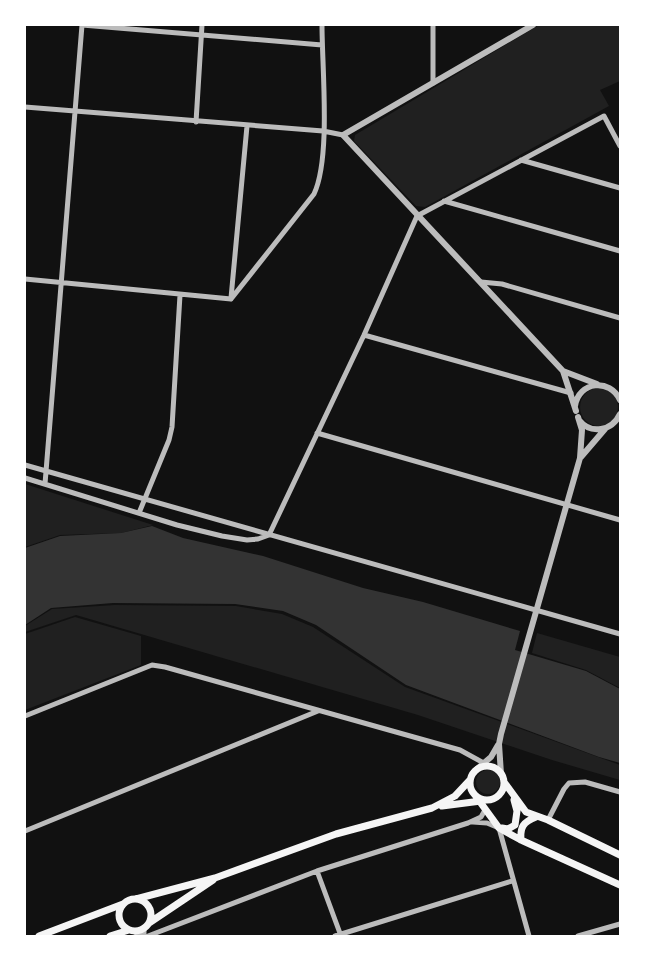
<svg xmlns="http://www.w3.org/2000/svg" width="645" height="961" viewBox="0 0 645 961" font-family="'Libre Baskerville',serif">
<rect width="100%" height="100%" fill="#111"/>
<path fill="#202020" d="M 539,25 L 620,25 L 620,81 L 600,90 L 609,106 L 425,207 L 416,206 L 354,141 L 355,135 Z
M580 407a19 19 0 1 1 38 0a19 19 0 1 1-38 0Z
M 25,484 L 153,525 L 121,533 L 60,535 L 25,547 Z
M 115,605 L 236,606 L 282,614 L 313,627 L 405,687 L 620,765 L 620,780 L 552,760 L 418,715 L 76,615 L 25,632 L 25,626 L 52,609 Z
M 75,617 L 141,636 L 141,665 L 25,710 L 25,634 Z
M 537,633 L 620,657 L 620,688 L 586,670 L 532,653 Z
M476 782a12 12 0 1 1 24 0a12 12 0 1 1-24 0Z"/>
<path fill="#333" d="M 152,526 L 183,538 L 263,556 L 363,588 L 423,602 L 520,631 L 515,650 L 586,671 L 620,689 L 620,763 L 599,757 L 406,685 L 316,625 L 283,611 L 235,604 L 113,603 L 51,608 L 25,625 L 25,548 L 60,536 L 121,533 Z"/>
<g fill="none" stroke-linecap="round" stroke-linejoin="round">
<path stroke="#bcbcbc" stroke-width="5" d="M 82,25 L 322,45
M 433,25 L 433,83
M 25,107 L 323,131 L 343,135
M 196,122 L 202,25
M 521,160 L 620,188
M 444,201 L 620,251
M 25,279 L 231,299
M 481,282 L 502,284 L 620,318
M 231,298 L 247,126
M 231,299 L 314,194 C 331,158 322,68 322,25
M 364,335 L 571,393
M 317,433 L 620,520
M 25,465 L 620,634
M 25,478 L 177,525 L 222,536 L 247,540 L 258,539 L 269,535
M 45,484 L 82,25
M 139,513 L 169,440 L 172,427 L 180,295
M 269,535 L 364,335 L 417,216 L 604,116 L 620,146
M 25,716 L 152,665 L 165,667 L 460,750 L 491,767
M 548,820 L 564,789 L 569,783 L 585,782 L 620,792
M 473,822 L 487,823 L 499,828 L 529,936
M 25,831 L 318,711
M 317,871 L 341,936
M 144,928 L 144,936
M 133,931 L 142,936
M 148,936 L 317,871 L 468,823 L 481,817 L 485,810
M 335,936 L 512,881
M 578,936 L 620,924"/>
<path stroke="#bcbcbc" stroke-width="6" d="M 533,25 L 343,135 L 563,371 L 576,411
M 563,371 L 597,384
M 575,406 C 579,381 610,378 620,400
M 579,420 C 591,435 612,431 620,414
M 581,457 L 605,429
M 477,769 L 491,757 L 498,745
M 501,774 L 499,744 L 501,734 L 580,458 L 582,430 L 578,417"/>
<path stroke="#f5f5f5" stroke-width="7" d="M470 783a17 17 0 1 1 34 0a17 17 0 1 1-34 0Z
M 504,782 L 526,812 L 548,820 L 620,855
M 475,795 L 499,828 L 521,840 L 620,885
M 442,806 L 481,801
M 502,828 L 508,829 L 515,825 L 517,811 L 514,800
M 521,840 C 520,827 523,822 536,817
M 136,899 L 215,878 L 336,834 L 432,808 L 455,796 L 470,780
M119 915a16 16 0 1 1 32 0a16 16 0 1 1-32 0Z
M 149,923 L 213,880
M 39,936 L 123,904
M 110,936 L 129,930"/>
</g>
<rect width="645" height="961" fill="none" stroke="#ffffff" stroke-width="52"/>
</svg>
